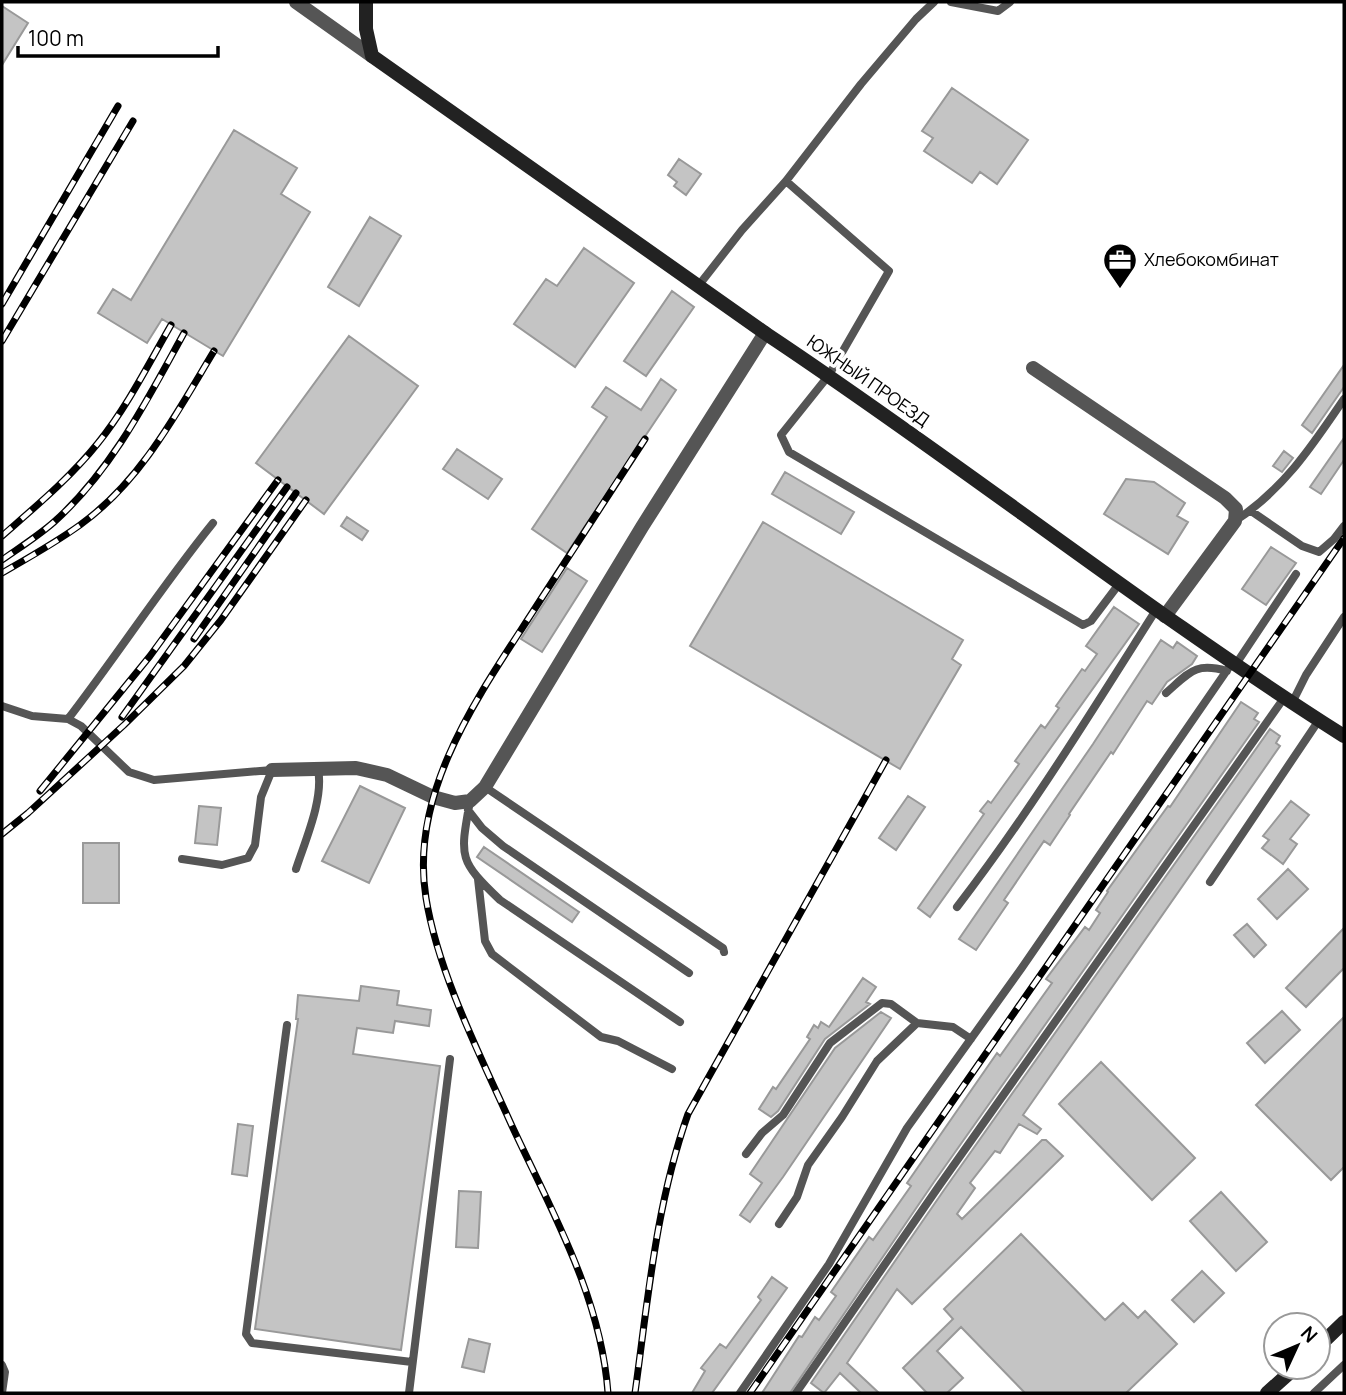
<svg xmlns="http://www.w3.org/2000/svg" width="1346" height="1395" viewBox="0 0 1346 1395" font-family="Manrope,sans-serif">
<rect width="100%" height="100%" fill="#fff"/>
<path fill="#c4c4c4" stroke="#999" stroke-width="2" d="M 2,6 L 28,23 L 2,65 Z
M 952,88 L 1028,140 L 997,184 L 980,172 L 972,183 L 924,151 L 933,138 L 922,131 Z
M 234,130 L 297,168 L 281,194 L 310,212 L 223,356 L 162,319 L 147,343 L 98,313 L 113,289 L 131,300 Z
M 679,159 L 701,174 L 686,195 L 674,186 L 677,182 L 668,175 Z
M 370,217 L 401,236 L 359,306 L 328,287 Z
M 584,248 L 634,283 L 575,367 L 514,324 L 546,279 L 557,286 Z
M 672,291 L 694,307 L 646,376 L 624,361 Z
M 349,336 L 418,386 L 324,514 L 256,463 Z
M 1344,365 L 1344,387 L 1312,433 L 1302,425 Z
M 661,379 L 676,390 L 567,553 L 532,529 L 607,417 L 592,407 L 606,387 L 641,410 Z
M 1344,438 L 1344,460 L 1321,494 L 1310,487 Z
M 457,449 L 502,479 L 488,499 L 443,469 Z
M 1284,451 L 1293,458 L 1282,472 L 1273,466 Z
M 785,472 L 854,512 L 841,534 L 772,494 Z
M 1126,479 L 1154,482 L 1185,503 L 1177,516 L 1188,522 L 1168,554 L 1104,514 Z
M 347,517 L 368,531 L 362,540 L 341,526 Z
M 763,522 L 963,640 L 952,659 L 961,665 L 900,769 L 690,646 Z
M 1271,547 L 1296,563 L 1266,605 L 1242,589 Z
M 567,568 L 587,581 L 542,652 L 521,639 Z
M 1114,607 L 1139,624 L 930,917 L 918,908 L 984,814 L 980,811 L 988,801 L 991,803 L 1019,764 L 1015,761 L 1041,725 L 1045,728 L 1059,708 L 1056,706 L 1082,669 L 1085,671 L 1097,654 L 1086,646 Z
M 1161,640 L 1173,648 L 1177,642 L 1197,656 L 1192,664 L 1167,682 L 1152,704 L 1147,701 L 1113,754 L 1111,752 L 1069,814 L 1070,815 L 1050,845 L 1044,841 L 1004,900 L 1008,903 L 976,950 L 959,939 L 1093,744 Z
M 1241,702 L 1258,713 L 1254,719 L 1259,722 L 934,1182 L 790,1393 L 762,1393 L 799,1336 L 802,1337 L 815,1317 L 819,1320 L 836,1296 L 831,1292 L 869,1237 L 873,1240 L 911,1186 L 907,1183 L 997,1053 L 1000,1056 L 1052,983 L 1046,979 L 1085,927 L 1089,930 L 1100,913 L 1096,910 L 1108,892 L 1107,891 L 1168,806 L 1170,807 Z
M 1270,729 L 1280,736 L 1276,743 L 1280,746 L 1023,1115 L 1041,1129 L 1037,1134 L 1019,1124 L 1000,1153 L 995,1151 L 970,1183 L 975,1188 L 957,1214 L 962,1219 L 1042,1140 L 1046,1140 L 1063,1156 L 912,1304 L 897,1289 L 847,1363 L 879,1393 L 861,1393 L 840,1373 L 824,1393 L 811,1383 L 944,1190 Z
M 360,786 L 405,808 L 369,883 L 322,861 Z
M 908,796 L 925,807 L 896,850 L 879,838 Z
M 1291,801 L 1309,815 L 1290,839 L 1297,844 L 1283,864 L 1262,848 L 1269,840 L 1263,836 Z
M 199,806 L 221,808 L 217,845 L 195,843 Z
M 83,843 L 119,843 L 119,903 L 83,903 Z
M 484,847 L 579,912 L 572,922 L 477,857 Z
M 1288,869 L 1308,889 L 1277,919 L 1258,899 Z
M 1247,924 L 1266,945 L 1254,957 L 1234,935 Z
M 1344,928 L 1344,968 L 1306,1007 L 1286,988 Z
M 863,978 L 876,987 L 866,1002 L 870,1004 L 825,1039 L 778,1111 L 771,1117 L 759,1109 L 773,1087 L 776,1089 L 810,1039 L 807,1037 L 814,1025 L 818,1028 L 821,1022 L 829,1027 Z
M 361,986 L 399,991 L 397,1005 L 431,1010 L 429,1026 L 395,1021 L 393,1033 L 357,1028 L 353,1054 L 440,1066 L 401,1350 L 255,1329 L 298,1019 L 296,1019 L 298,995 L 359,1001 Z
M 1282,1011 L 1300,1030 L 1265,1063 L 1247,1043 Z
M 881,1012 L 891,1018 L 783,1177 L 750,1222 L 740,1215 L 762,1183 L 750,1174 L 835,1048 Z
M 1344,1017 L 1344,1167 L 1331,1180 L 1256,1105 Z
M 1101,1062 L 1195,1158 L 1152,1200 L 1059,1104 Z
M 238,1124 L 253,1126 L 247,1176 L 232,1174 Z
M 459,1191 L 481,1192 L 478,1248 L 456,1247 Z
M 1221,1192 L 1267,1242 L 1236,1271 L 1190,1221 Z
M 1021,1234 L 1105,1320 L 1123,1303 L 1138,1318 L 1145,1311 L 1177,1344 L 1126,1393 L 1025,1393 L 961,1327 L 937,1351 L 963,1378 L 947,1393 L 927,1393 L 903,1368 L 953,1319 L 944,1309 Z
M 1202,1271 L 1224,1293 L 1194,1322 L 1172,1300 Z
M 772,1277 L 787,1288 L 712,1393 L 692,1393 L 705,1371 L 701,1368 L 720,1344 L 726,1348 L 761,1300 L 758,1297 Z
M 469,1339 L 490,1344 L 484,1372 L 462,1367 Z"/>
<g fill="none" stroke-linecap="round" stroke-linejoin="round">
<path stroke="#555" stroke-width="8" d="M 951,2 L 998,11 L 1010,2
M 786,181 L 889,271 L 829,375 L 781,435 L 789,452 L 1083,625 L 1091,621 L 1119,584
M 699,285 L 742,230 L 786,181 L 861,84 L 916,19 L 934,2
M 1251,511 L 1302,546 L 1319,552 L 1334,539 L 1344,526
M 1235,521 C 1284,489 1312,446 1344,399
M 1236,664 L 1296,574
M 1166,693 C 1190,672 1195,662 1227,671
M 1292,703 L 1306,675 L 1344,617
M 2,706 L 32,716 L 68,719 L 81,726 L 129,772 L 154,780 L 272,770 L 261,797 L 255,845 L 248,858 L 222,865 L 182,859
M 68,719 C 118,654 162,586 213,523
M 485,787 L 723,948 L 724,952
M 470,801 C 460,857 458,860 500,900 L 680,1022
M 468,810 L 482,828 L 503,846 L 689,973
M 296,869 C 305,841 324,799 318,769
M 478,879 L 485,941 L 492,954 L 601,1037 L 618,1041 L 672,1069
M 1210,882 L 1319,720
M 957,907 C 1030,812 1092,711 1156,610
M 287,1025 L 246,1334 L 252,1343 L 412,1362
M 746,1154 L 762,1133 L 783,1115 L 830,1043 L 882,1003 L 891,1004 L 917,1023
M 779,1224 L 797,1197 L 808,1165 L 842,1117 L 877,1061 L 917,1023 L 953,1027 L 971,1039
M 2,1365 L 5,1372 L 2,1393
M 409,1393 L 450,1059
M 740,1393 L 829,1264 L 907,1128 L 1021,969 L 1232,663
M 796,1393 L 939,1186 L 1284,698
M 1314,1393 L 1344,1365"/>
<path stroke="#555" stroke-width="14" d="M 296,2 L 372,56
M 1033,368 L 1225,498 L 1236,509 L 1235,521 L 1165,616
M 272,770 L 356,768 L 387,775 L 433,797 L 455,803 L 470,801 L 485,787 L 642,527 L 765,333"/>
<path stroke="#222" stroke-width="14" d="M 366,2 L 366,29 L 372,56 L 765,333 C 961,463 1145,610 1344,736
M 1318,1347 L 1344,1322
M 1267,1393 L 1296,1367"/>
<g stroke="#000" stroke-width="7">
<path id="rail" d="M 2,304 L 118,106
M 2,341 L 133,121
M 2,536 C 35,507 70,478 98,443 C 127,407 148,365 171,325
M 2,560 C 19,548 38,536 54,522 C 112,470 147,400 184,333
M 2,573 C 28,558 55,543 80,525 C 141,481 176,414 214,351
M 194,639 L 296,493
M 122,717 L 287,487
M 40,791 L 150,656 L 278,480
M 2,834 L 28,813 L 124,725 L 184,666 L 221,620 L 306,500
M 608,1393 C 601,1297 552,1212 512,1126 C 481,1057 438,973 426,898 C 408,787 485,687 541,599 C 576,546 610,492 645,439
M 635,1393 C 648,1299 656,1204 688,1114 L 886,760
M 750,1393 L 1344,538"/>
</g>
<use href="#rail" stroke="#fff" stroke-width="4.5" stroke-dasharray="13" stroke-linecap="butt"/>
</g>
<defs>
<g id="office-pin" transform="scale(1.75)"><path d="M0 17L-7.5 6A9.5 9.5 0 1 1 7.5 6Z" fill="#000" stroke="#fff"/><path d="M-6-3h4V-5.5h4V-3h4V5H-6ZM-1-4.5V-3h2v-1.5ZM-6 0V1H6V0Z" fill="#fff"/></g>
</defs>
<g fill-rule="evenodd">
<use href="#office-pin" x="1120" y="260"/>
</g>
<g text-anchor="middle" stroke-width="7" stroke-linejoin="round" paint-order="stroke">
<g font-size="18" fill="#000" stroke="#fff" text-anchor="start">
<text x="1144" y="266">Хлебокомбинат</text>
</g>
<g font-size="18" fill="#000" stroke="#fff">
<text transform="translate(868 381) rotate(35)" y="6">ЮЖНЫЙ ПРОЕЗД</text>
</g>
</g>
<rect width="1346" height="1395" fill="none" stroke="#000000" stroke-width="7"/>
<g transform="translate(1297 1346) rotate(46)"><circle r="33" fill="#ffffff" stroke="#999999" stroke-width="2"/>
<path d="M0-5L12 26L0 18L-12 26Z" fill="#000000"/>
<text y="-10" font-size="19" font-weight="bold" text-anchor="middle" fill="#000000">N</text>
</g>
<path d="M18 46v10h200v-10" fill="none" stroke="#000000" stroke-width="3.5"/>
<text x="28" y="46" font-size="21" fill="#000000" stroke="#ffffff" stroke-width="5" paint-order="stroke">100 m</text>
</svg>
